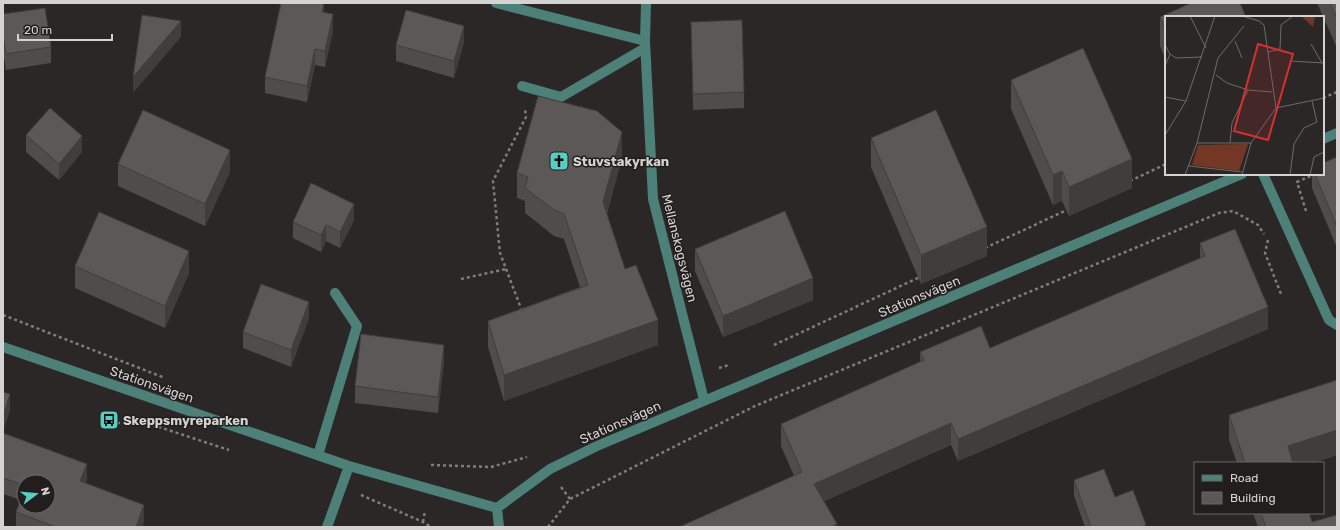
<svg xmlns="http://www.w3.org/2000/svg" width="1340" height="530" viewBox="0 0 1340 530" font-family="Rubik,sans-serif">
<rect width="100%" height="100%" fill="#2a2726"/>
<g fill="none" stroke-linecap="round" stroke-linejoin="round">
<path stroke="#807d7c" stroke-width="2.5" stroke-dasharray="3 3" stroke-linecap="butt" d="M 1323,98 L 1337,92
M 1130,181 L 1166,164
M 1306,211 L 1297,182 L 1315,174
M 1268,240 L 1265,253 L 1281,294
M 985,248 L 1069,209
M 461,279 L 506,269
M 522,311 L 500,253 L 493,181 L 526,117 L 525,109
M 3,315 L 165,378
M 774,345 L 920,277
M 719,368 L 729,365
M 117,423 L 147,423 L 229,450
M 431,465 L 491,467 L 527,457
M 561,487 L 570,499
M 361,495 L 423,522 L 431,527
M 423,522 L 425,511
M 548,527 L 570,499 L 755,406 L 1219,213 L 1233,211 L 1258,225 L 1264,234"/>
<path stroke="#4c8079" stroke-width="10" d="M 496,3 L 645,41
M 646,3 L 645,41 L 653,199 L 704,400
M 522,86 L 561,97 L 645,48
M 1323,139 L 1337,133
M 1263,174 L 1329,320 L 1337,325
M 3,347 L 349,466 L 497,508
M 318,455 L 357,326 L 335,293
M 497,508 L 550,469 L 597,446 L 1242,174
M 497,508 L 499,527
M 327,527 L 349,466"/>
</g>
<path fill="#4f4c4b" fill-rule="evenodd" d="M 324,3 L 324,13 L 333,31 L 325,67 L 315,65 L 307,102 L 265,93 L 265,77 Z
M 1317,3 L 1337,3 L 1337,48 Z
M 3,14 L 51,47 L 51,63 L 6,70 L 3,52 Z
M 1160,17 L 1166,17 L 1166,61 L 1160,46 Z
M 691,22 L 744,92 L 744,108 L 693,110 Z
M 464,42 L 454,78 L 396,61 L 396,45 Z
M 1011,80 L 1132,188 L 1069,216 L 1062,201 L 1053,205 L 1011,109 Z
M 26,135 L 82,152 L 59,180 L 26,152 Z
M 871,138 L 987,256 L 921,284 L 871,167 Z
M 1337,157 L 1337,248 L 1312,188 L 1312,174 L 1323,174 Z
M 622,158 L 607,214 L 625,269 L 658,345 L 504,401 L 488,347 L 488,321 L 580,287 L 564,239 L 554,236 L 525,213 L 525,201 L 517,198 L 517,173 Z
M 118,164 L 230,172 L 205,226 L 118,186 Z
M 354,220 L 340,248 L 326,241 L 321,252 L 293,238 L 293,222 Z
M 1200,243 L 1268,329 L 958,461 L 951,445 L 824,501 L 837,527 L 794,476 L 781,446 L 781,424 L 920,362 L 920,352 L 990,348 L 1200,258 Z
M 695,249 L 813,300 L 723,337 L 695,271 Z
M 75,266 L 189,273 L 165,328 L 75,288 Z
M 309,318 L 291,367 L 243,348 L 243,332 Z
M 444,361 L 438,413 L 355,403 L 355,386 Z
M 1337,380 L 1337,455 L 1313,463 L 1237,463 L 1229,440 L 1229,415 Z
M 3,433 L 87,480 L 86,483 L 144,521 L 142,527 L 16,527 L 16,512 L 21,500 L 3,494 ZM 24,482 L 48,506 L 24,506 Z
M 1074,480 L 1115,497 L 1146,527 L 1085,527 L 1074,496 Z
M 1253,513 L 1309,513 L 1312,522 L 1337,527 L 1258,527 Z"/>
<path fill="#403e3d" d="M 324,3 L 324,15 L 322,12 Z
M 333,14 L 333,31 L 325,67 L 325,51 Z
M 181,21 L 181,37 L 133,93 L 133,77 Z
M 464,26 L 464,42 L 454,78 L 454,61 Z
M 315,49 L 315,65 L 307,102 L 307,86 Z
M 622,132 L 622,158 L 603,228 L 603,202 Z
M 82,136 L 82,152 L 59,180 L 59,164 Z
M 230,150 L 230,172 L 205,226 L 205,204 Z
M 1132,159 L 1132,188 L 1069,216 L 1069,187 Z
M 1062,171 L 1062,201 L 1053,205 L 1053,175 Z
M 354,204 L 354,220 L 340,248 L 340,232 Z
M 326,225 L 326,241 L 321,252 L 321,235 Z
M 987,227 L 987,256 L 921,284 L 921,255 Z
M 189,251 L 189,273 L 165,328 L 165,306 Z
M 813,278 L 813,300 L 723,337 L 723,316 Z
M 309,302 L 309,318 L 291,367 L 291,350 Z
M 1268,307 L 1268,329 L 958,461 L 958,439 Z
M 658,320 L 658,345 L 504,401 L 504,375 Z
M 444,345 L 444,361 L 438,413 L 438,397 Z
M 10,394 L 10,410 L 3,432 L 3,416 Z
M 951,423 L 951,445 L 814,506 L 814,484 Z
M 1337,430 L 1337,455 L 1313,463 L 1288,463 L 1288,446 Z
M 87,464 L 87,480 L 80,497 L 80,481 Z
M 144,505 L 144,521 L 142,527 L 136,527 Z
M 837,524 L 837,527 L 831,527 Z"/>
<path fill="#5c5857" stroke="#403e3d" d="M 281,3 L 324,3 L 322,12 L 333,14 L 325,51 L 315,49 L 307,86 L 265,77 Z
M 1191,3 L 1240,3 L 1246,17 L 1166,17 L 1166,31 L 1160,17 Z
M 1330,3 L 1337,3 L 1337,18 Z
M 45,8 L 51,47 L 6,54 L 3,35 L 3,14 Z
M 406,10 L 464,26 L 454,61 L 396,45 Z
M 142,15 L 181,21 L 133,77 Z
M 742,20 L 744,92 L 693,94 L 691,22 Z
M 1083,48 L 1132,159 L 1069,187 L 1062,171 L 1053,175 L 1011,80 Z
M 538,96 L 597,111 L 622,132 L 603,202 L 625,269 L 636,265 L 658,320 L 504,375 L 488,321 L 588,285 L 564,214 L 554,210 L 525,188 L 528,177 L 517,173 Z
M 50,108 L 82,136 L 59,164 L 26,135 Z
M 143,110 L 230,150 L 205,204 L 118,164 Z
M 936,110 L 987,227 L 921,255 L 871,138 Z
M 1337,157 L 1337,227 L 1315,174 L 1323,174 L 1323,163 Z
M 311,183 L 354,204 L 340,232 L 326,225 L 321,235 L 293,222 Z
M 785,211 L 813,278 L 723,316 L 695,249 Z
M 99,212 L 189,251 L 165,306 L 75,266 Z
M 1235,229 L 1268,307 L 958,439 L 951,423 L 814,484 L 837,524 L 831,527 L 679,527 L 802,472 L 781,424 L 924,360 L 920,352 L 981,326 L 990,348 L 1205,256 L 1200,243 Z
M 261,284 L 309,302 L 291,350 L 243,332 Z
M 361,334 L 444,345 L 438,397 L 355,386 Z
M 1337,380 L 1337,430 L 1288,446 L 1293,463 L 1245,463 L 1229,415 Z
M 3,392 L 10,394 L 3,416 Z
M 3,433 L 87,464 L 80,481 L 144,505 L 136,527 L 56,527 L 16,512 L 24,491 L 24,506 L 48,506 L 48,482 L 24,482 L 24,485 L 3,478 Z
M 1104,469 L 1115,497 L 1133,490 L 1146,525 L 1141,527 L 1091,527 L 1074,480 Z
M 1261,513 L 1309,513 L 1312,522 L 1337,515 L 1337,527 L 1266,527 Z"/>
<defs>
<g id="church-square" transform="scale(1)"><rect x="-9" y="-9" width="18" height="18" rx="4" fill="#57cec1" stroke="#211e1d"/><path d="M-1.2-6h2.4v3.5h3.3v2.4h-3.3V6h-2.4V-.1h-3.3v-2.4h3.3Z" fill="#111"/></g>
<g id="bus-square" transform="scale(1)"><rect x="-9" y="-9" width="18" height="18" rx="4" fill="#57cec1" stroke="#211e1d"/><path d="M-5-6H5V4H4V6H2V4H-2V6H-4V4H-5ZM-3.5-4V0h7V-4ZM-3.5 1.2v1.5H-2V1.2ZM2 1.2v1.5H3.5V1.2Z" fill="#111"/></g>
</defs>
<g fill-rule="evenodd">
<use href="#church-square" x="559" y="161"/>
<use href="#bus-square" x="109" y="420"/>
</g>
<g text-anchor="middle" stroke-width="3" stroke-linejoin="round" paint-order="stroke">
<g font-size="13" font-weight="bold" fill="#d5d2d2" stroke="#211e1d" text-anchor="start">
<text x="573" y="166">Stuvstakyrkan</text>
<text x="123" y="425">Skeppsmyreparken</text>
</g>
<g font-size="13" fill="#d5d2d2" stroke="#211e1d">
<text transform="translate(680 248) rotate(76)" y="5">Mellanskogsvägen</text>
<text transform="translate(919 296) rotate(-23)" y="5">Stationsvägen</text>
<text transform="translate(152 384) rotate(19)" y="5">Stationsvägen</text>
<text transform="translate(620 422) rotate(-24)" y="5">Stationsvägen</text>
</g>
</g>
<g transform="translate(1165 16)">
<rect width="159" height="159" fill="#2a2726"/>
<path d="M 138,0 L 150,0 L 148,11 L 138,2 ZM 83,128 L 74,155 L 27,149 L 33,129 Z" fill="#723825"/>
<path fill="none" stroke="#6e6b6b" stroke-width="1" d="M 25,0 L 41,32M 70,25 L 77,42M 146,28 L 157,47M 0,29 L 5,38 L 11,42 L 37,41M 103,36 L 115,33 L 116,9 L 128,0M 125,45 L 159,47M 0,50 L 5,38M 51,59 L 62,67 L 83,74 L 107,76M 0,81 L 21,85M 111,92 L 159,82M 0,119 L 21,85 L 50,0M 32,127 L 86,127M 65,127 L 67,107 L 83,74M 24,150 L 77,156M 20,159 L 32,127 L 53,42 L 79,10M 77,159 L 86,127 L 111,92 L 99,9 L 94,5 L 77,0M 125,159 L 129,128 L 139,112 L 152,106 L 147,85M 145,159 L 149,141 L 159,136"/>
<path fill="#d63030" fill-opacity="0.15" stroke="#d63030" stroke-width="2" d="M 93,28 L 128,38 L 103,124 L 69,115 Z"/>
<rect width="159" height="159" fill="none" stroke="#d5d2d2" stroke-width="2"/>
</g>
<rect width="1340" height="530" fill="none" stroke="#d5d2d2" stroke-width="8"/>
<rect x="1194" y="462" width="130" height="52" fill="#211e1d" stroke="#696665"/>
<rect x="1202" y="475" width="20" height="6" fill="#4c8079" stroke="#696665"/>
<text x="1230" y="482" font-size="12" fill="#d5d2d2">Road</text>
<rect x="1202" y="492" width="20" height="12" fill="#5c5857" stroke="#696665"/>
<text x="1230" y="502" font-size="12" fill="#d5d2d2">Building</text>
<g transform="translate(36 494) rotate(74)"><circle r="19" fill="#211e1d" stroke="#696665"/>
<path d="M0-3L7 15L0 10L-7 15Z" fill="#57cec1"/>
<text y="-6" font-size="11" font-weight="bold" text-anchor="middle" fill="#d5d2d2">N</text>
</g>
<path d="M18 34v6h94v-6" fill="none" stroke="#d5d2d2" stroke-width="2"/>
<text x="24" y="34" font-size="12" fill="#d5d2d2" stroke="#211e1d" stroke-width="3" paint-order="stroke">20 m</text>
</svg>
